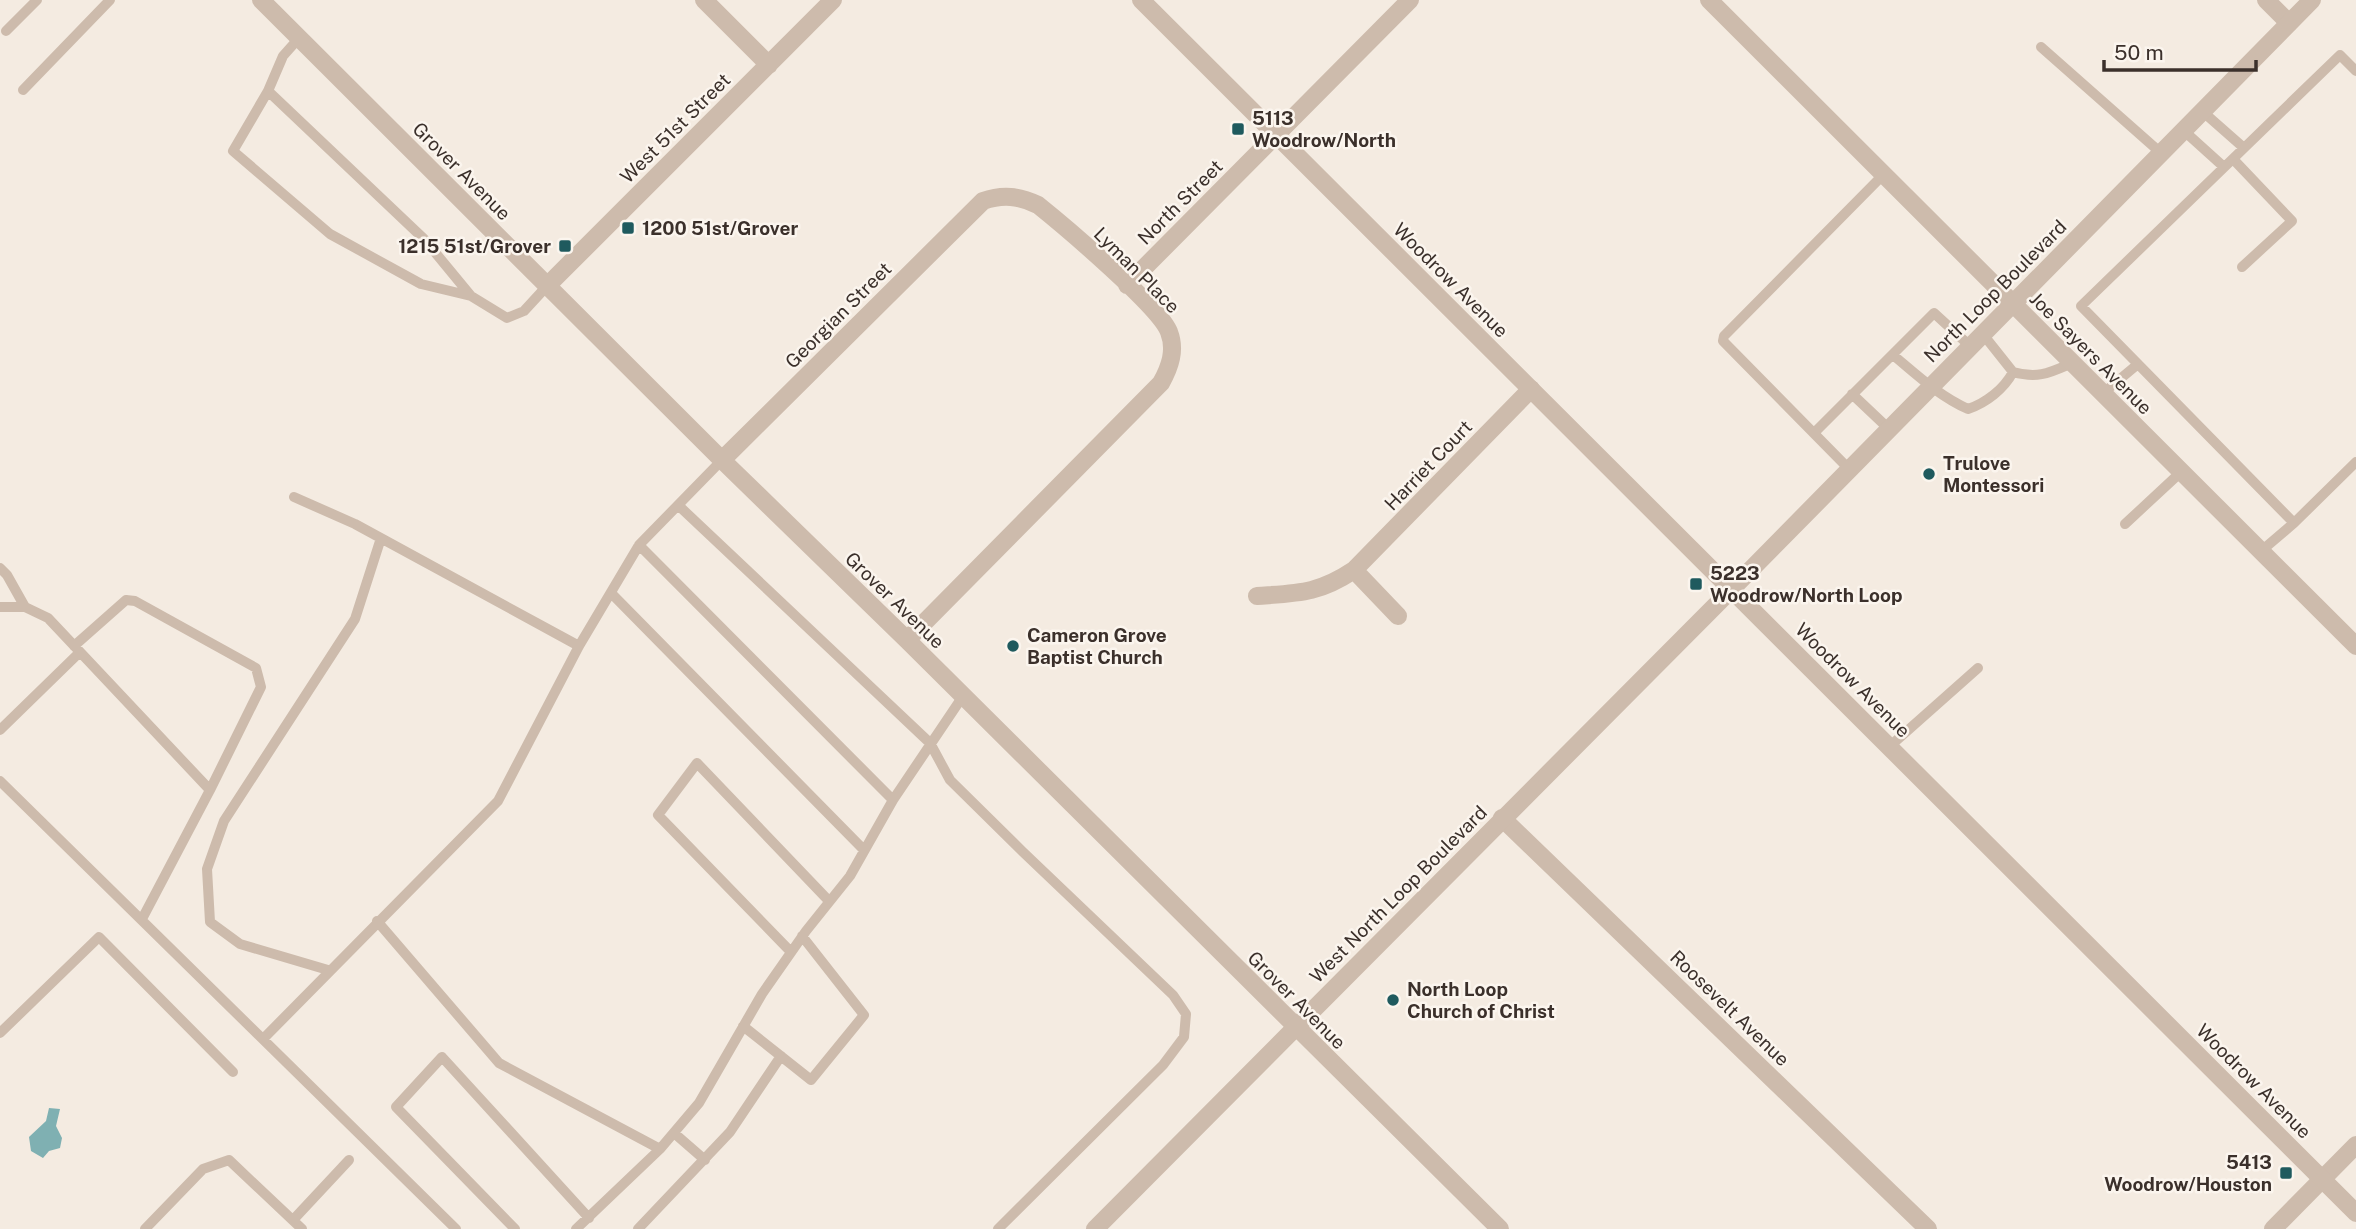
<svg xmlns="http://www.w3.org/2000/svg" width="2356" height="1229" viewBox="0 0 2356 1229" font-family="'Public Sans',sans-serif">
<rect width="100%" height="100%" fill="#f4ebe1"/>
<path fill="#7fb0b2" d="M 49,1108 L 60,1109 L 56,1126 L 62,1138 L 60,1148 L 49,1151 L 43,1158 L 31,1151 L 29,1137 L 46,1121 Z"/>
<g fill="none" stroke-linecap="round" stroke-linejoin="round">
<path stroke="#cdbbac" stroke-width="10" d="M 6,31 L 37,0
M 299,38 L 283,56 L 268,91 L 424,239 L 471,296 L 507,318 L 524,311 L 547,286
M 2041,47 L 2161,153
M 23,90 L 110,0
M 268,91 L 233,151 L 330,234 L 421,284 L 471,296
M 2202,111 L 2244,148
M 2183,130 L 2224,167
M 2233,159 L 2292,221 L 2242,267
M 1893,355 C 1917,375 1939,396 1968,409 C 1986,403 2004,389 2013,372 L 1982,333
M 2013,372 C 2038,379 2049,373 2072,363
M 1852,394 L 1889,429
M 2102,394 L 2138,364
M 1814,433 L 1934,313 L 1970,346
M 1849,469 L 1723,341 L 1724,336 L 1883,175
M 294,497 L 355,524 L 579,646
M 678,505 L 930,743 L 950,780 L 1023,852 L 1173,995 L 1186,1014 L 1184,1037 L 1163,1065 L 998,1229
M 2294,523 L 2081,306 L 2340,55 L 2356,71
M 2125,524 L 2181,472
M 639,545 L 893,800
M 2260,552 L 2294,523 L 2356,462
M 0,568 L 7,575 L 25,607
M 611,593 L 864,850
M 0,607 L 25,607 L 48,618 L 210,790 L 142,919
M 74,646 L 126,600 L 135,601 L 256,668 L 261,687 L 210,790
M 0,730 L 80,652
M 1889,747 L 1978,668
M 0,781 L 456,1229
M 377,921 L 499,1063 L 660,1149
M 791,952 L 658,815 L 697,763 L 829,901
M 328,970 L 240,944 L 210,922 L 207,869 L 224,821 L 355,619 L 381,538
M 743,1026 L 811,1080 L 864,1015 L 802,936
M 0,1033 L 99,937 L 233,1072
M 264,1038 L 498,801 L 579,646 L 639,545 L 722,460
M 674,1133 L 705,1160
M 293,1220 L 349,1160
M 145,1229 L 203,1169 L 229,1160 L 302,1229
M 515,1229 L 396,1107 L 442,1057 L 589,1218
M 576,1229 L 660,1149 L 699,1103 L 762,994 L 806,931 L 850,876 L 893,800 L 963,696
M 638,1229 L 730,1132 L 781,1056"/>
<path stroke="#cdbbac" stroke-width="18" d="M 261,0 L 722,460 L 907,640 L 1500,1229
M 704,0 L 769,65
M 1709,0 L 2356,646
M 2266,0 L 2289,23
M 1127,285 L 1410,0
M 547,286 L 833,0
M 722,460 L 983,201 C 1003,194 1019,196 1038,205 C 1063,225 1160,307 1169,332 C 1176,350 1170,367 1161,383 L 907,640
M 1354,570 L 1398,616
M 1257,596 C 1298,593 1318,594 1354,570 L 1531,389
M 1502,818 L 1928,1229
M 2273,1229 L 2356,1145"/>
<path stroke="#cdbbac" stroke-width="18" d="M 1141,0 L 2356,1213
M 1095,1229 L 1715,606 L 2312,0"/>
</g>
<g fill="#1f5a5e" stroke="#fbf5ee" stroke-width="2.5">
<rect x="1231" y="122" width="14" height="14" rx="3.5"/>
<rect x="621" y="221" width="14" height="14" rx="3.5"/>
<rect x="558" y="239" width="14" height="14" rx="3.5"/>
<circle cx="1929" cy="474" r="7"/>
<rect x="1689" y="577" width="14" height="14" rx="3.5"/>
<circle cx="1013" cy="646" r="7"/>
<circle cx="1393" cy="1000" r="7"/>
<rect x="2279" y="1166" width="14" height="14" rx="3.5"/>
</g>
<g text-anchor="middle" stroke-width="5" stroke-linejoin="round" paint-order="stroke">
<g font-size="19" font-weight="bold" fill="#3b302b" stroke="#fbf5ee" text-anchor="start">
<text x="1252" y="125">5113<tspan x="1252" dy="22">Woodrow/North</tspan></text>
<text x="642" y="235">1200 51st/Grover</text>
<text x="551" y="253" text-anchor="end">1215 51st/Grover</text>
<text x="1943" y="470">Trulove<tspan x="1943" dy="22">Montessori</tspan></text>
<text x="1710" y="580">5223<tspan x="1710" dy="22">Woodrow/North Loop</tspan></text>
<text x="1027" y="642">Cameron Grove<tspan x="1027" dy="22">Baptist Church</tspan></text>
<text x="1407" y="996">North Loop<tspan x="1407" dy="22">Church of Christ</tspan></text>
<text x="2272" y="1169" text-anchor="end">5413<tspan x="2272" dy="22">Woodrow/Houston</tspan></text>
</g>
<g font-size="19" fill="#3b302b" stroke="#fbf5ee">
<text transform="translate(675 128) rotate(-45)" y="7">West 51st Street</text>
<text transform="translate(462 171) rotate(45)" y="7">Grover Avenue</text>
<text transform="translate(1180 202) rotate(-45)" y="7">North Street</text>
<text transform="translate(1137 270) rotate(45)" y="7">Lyman Place</text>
<text transform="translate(1451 280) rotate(45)" y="7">Woodrow Avenue</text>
<text transform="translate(1995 291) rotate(-45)" y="7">North Loop Boulevard</text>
<text transform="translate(838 315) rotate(-45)" y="7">Georgian Street</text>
<text transform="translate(2091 353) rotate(45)" y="7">Joe Sayers Avenue</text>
<text transform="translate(1428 465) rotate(-46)" y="7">Harriet Court</text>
<text transform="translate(895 600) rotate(44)" y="7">Grover Avenue</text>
<text transform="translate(1853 680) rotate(45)" y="7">Woodrow Avenue</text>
<text transform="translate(1398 894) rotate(-45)" y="7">West North Loop Boulevard</text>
<text transform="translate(1297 1000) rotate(45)" y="7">Grover Avenue</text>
<text transform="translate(1730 1008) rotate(44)" y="7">Roosevelt Avenue</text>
<text transform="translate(2254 1081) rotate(45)" y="7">Woodrow Avenue</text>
</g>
</g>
<path d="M2104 60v10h152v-10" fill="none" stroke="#3b302b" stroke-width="3.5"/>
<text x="2114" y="60" font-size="21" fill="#3b302b" stroke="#fbf5ee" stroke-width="5" paint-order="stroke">50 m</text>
</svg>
